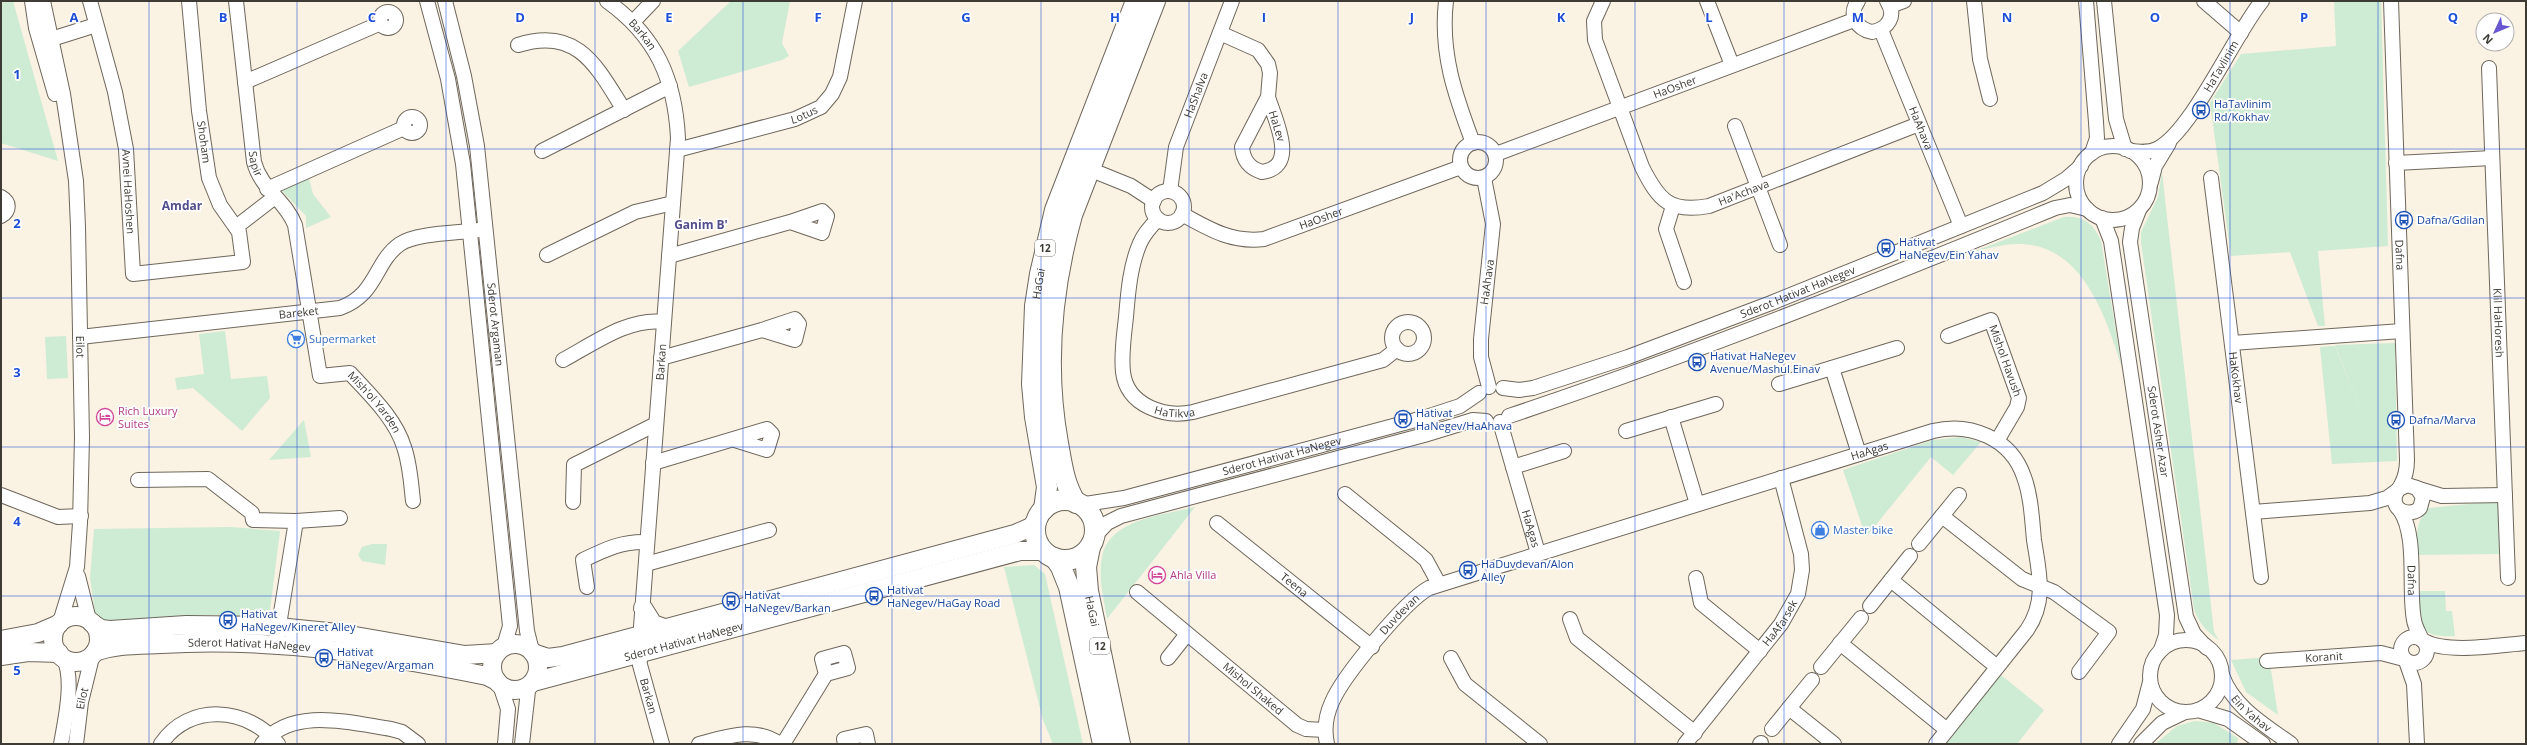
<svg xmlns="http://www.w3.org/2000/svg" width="2527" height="745" viewBox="0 0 2527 745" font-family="'Open Sans',sans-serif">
<rect width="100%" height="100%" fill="#faf2e3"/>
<path fill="#ceebd4" d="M 5,1 L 13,1 L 58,161 L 1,143 L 1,4 Z
M 731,1 L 790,1 L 782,43 L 789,56 L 782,60 L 689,87 L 678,51 Z
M 2334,1 L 2381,1 L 2388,246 L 2318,251 L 2325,326 L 2318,326 L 2290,252 L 2231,256 L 2210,103 L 2241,54 L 2336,46 Z
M 2162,172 L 2214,632 L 2219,640 C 2206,631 2199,624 2194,609 L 2141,243 L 2141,232 L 2158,197 Z
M 309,178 L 313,194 L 331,217 L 306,228 L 306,216 L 282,191 Z
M 2064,217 C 2083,215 2094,224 2101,241 L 2122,368 C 2106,317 2082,241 2015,244 C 1997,245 1980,250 1962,256 Z
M 225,331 L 231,379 L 267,376 L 270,398 L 242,431 L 193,388 L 177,390 L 175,378 L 204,374 L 199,334 Z
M 66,336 L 68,378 L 47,379 L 45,337 Z
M 2395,343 L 2397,461 L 2332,464 L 2320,347 L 2335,346 L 2368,428 L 2335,345 Z
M 304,420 L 311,457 L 269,460 Z
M 1961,437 L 1981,442 L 1953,475 L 1931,457 L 1866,537 L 1843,470 L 1933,440 Z
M 2499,501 L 2502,554 L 2416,555 C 2417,538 2415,520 2429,508 Z
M 1195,507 L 1107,619 C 1104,599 1098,578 1102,558 C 1108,519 1164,515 1195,507 Z
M 231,527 L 280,531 L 270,610 L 266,616 L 205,615 L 117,623 L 108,622 L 95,613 L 90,578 L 94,529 Z
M 372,544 L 387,544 L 385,565 L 362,561 L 358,555 L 362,547 Z
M 1034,565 L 1045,574 L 1083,744 L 1053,744 L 1043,720 L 1004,567 Z
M 2418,591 L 2445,591 L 2446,611 L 2452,611 L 2455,636 C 2415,638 2422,624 2418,591 Z
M 2269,657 L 2278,715 L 2246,692 L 2231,660 Z
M 2001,675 L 2044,710 L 2017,744 L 1946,744 Z
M 2195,721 L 2214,723 L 2238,738 L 2237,744 L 2155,744 L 2177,726 Z"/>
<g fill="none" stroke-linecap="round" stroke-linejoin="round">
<g stroke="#6e675b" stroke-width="16">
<g id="minor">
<path d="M 32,1 L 36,28 L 55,94"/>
<path id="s1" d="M 43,1 L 63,94 L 76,181 L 78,227 L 82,437 L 80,523 L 77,567 L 60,622"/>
<path id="s2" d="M 90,1 L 115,92 L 126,149 L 133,274 L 243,262 L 239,232 L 220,205 L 209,178 L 199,111 L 189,1"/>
<path id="s3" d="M 236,1 L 254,162 C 261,189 286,201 295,225 L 320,376 L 350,373 C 370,395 395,418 404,447 C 410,464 411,483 413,501"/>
<path d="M 427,1 L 448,79 L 463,164 L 510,626 L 504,646"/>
<path id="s4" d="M 445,1 L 464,76 L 477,146 L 527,631 L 532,651"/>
<path id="s5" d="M 607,1 C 656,36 675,79 678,138 L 639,653 L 640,665 L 662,744"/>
<path d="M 1446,1 C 1440,53 1455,95 1473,143"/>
<path id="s6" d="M 1603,1 L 1594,21 L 1595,40 L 1642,167 C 1659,201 1670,213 1709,206 L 1919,124"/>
<path d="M 1707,1 L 1732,65"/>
<path d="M 1858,1 C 1848,15 1857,29 1872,32 C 1888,29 1897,16 1887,1"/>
<path d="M 1974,1 L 1980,59 L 1990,99"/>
<path d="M 2086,1 L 2096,122 L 2097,138 L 2092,153"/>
<path d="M 2104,1 L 2116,119 L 2125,149"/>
<path d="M 2204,1 L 2241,33"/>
<path id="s7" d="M 2391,1 L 2407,460 C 2407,469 2405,478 2401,485 C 2399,489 2396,492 2395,496 C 2392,512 2411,517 2420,508 L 2423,497 L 2417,488 L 2407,485 L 2399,489"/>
<path d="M 1890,6 L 1904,1"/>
<circle cx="388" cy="20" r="8"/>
<path d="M 633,22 L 653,1"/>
<path id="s8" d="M 1881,30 L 1961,226"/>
<path d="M 1220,33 L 1258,50 L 1268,64 L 1270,73 L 1268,97 L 1242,147 C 1243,160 1249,168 1262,172 C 1300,167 1274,118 1268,97"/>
<path d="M 42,42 L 96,25"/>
<path d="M 518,45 C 578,26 597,67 624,110"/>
<path id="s9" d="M 2489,68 L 2508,578"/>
<path d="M 245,82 L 381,23"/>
<circle cx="412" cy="125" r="8"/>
<path d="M 1735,126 L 1780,245"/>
<circle cx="1478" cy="160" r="18"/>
<circle cx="2113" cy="183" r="37"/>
<path id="s10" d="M 677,150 L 795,119 L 821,107 L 832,94 L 840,77 L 855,1"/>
<path d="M 542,151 L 670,86"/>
<path id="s11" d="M 2130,151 C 2140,152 2149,153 2157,149 C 2192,132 2234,35 2262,1"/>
<path id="s12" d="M 1496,154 L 1854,20"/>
<path d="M 2396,163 L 2492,158"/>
<path d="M 1089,169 L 1131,186 L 1154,201"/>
<path d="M 1484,178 L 1493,224 L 1481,339 L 1481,357 L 1489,387"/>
<path id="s13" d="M 2211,178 L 2261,577"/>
<path d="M 2151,182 L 2155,166 L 2169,143"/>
<path d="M 267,189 L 404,128"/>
<path id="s14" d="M 1170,191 L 1176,147 L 1232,1"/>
<circle cx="1168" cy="207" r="16"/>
<path d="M 1,197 C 10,202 10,211 1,216"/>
<path d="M 1673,206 L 1666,229 L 1684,282"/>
<path id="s15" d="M 2139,210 L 2132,228 L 2130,242 L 2186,617 L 2194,634 L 2207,648"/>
<path id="s16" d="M 1182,214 C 1209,229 1232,243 1264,239 L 1461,167"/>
<path d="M 2102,218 L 2111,241 L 2167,615 L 2166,635 L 2161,650"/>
<path id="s17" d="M 1158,219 C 1151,226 1144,234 1140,243 C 1130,266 1128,293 1126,317 C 1124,335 1121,354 1123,372 C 1127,406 1165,418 1193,412 L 1383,360 L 1397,349"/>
<path d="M 236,227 L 275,197"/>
<path d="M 547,255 L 635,212 L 673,203"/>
<path d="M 669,256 L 790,222 L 822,211 L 827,216 L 822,233 L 790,222"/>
<circle cx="1408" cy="338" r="16"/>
<path id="s18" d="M 1948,336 L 1991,320 L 2019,398 L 2017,407 L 1997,441"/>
<path id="s19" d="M 80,337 L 340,308 C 378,294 374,262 400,244 C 416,233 458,233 479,230"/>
<path d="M 2232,343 L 2402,331"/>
<path d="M 661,358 L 762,330 L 795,319 L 799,324 L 795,340 L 762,330"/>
<path d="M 563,360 C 593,344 629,317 664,322"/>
<path d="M 1832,368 L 1859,454"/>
<path d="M 1779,384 L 1897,348"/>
<path id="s20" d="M 1503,388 L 1519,390 L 1533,388 L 1628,357 L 1771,303 L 2043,193 L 2066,179 L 2081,166"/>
<path d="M 1509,416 C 1694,354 1875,282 2055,208 L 2070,205 L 2087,209"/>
<path d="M 1671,417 L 1697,504"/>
<path id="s21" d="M 1500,422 L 1538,553"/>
<path d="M 1626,431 L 1716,404"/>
<path d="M 653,463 L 767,429 L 772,434 L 767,450 L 735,440"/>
<path d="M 1513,467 L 1564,451"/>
<path d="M 138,480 L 208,479 L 252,513 L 253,520 L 296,521 L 340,518"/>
<path d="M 2419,489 L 2442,496 L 2505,495"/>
<path d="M 1345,494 L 1418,553 L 1426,560 L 1439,584"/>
<path d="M 1,495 L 58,517 L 81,516"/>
<path d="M 573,502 L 574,465 L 656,424"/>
<path id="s22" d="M 1079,505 L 1124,498 L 1423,418 L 1460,406 L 1479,393"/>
<path id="s23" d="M 2400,510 C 2418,537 2408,589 2414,620 C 2415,627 2419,633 2422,640"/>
<path d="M 2253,512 L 2370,503 L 2387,498 L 2398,490"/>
<path d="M 1942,516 L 2022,579 L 2054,592 L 2109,632 L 2079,672"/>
<path id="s24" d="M 1217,523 L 1372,647"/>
<path d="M 1094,537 L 1107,523 L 1121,516 L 1424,435 L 1473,420 L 1486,421"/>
<path d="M 1919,544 L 1959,495"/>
<path d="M 646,564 L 769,530"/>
<path d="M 78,576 L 89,620"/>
<path d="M 1696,578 L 1701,603 L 1760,651"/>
<path d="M 1891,580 L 1997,667"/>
<path d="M 587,587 L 583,560 C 606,549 622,541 647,542"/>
<path id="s25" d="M 1137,592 L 1297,725 L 1306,729 L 1325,730"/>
<path d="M 1870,606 L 1910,556"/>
<path d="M 1570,619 L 1577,638 L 1695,733"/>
<circle cx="2414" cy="650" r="13"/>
<path d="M 277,637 L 296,521"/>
<circle cx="2186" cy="676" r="36"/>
<path d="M 2424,641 C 2448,654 2498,645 2526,643"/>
<path d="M 1840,643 L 1947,730"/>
<path d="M 1168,658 L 1187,634"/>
<path d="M 1451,658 L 1465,684 L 1540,744"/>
<path id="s26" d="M 2267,661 L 2381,653 L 2404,659"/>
<path d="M 2406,661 L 2414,684 L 2417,744"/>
<path d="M 1821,667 L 1861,618"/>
<path id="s27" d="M 2222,675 C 2233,707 2265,725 2291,744"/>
<path d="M 500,685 L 508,709 L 505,744"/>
<path d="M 1789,708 L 1834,744"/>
<path d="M 2198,710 L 2228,719 L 2263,744"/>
<path d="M 1772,729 L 1812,680"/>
<path d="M 61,744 C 65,721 75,678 63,657"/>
<path id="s28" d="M 76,744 L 81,702 L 93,653"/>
<path d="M 161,744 C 189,702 248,707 278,744"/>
<path d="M 262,744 C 292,706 351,723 391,729 L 402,732 L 418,744"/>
<path d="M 522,744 L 528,691 L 531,684"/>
<path d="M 699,744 C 726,737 754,726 780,744"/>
<path d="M 783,744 L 826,674 L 848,668 L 844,653 L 822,659 L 826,674"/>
<path d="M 845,744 L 844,739 L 866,734 L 868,744"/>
<path id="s29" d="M 1327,744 C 1324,730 1326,715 1332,702 C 1343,676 1405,601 1429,588 L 1933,431 C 1970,422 2011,438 2024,477 C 2031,496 2032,519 2034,540 C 2039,572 2047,601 2027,630 L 1936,744"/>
<path id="s30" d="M 1685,744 L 1781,624 L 1798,594 L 1802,570 L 1801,554 L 1781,478"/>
<path d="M 1760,744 L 1761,743"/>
<path d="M 2119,744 L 2143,709 L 2150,682"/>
<path d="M 2141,744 L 2162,723 L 2185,712"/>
</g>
</g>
<g stroke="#6e675b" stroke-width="20">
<g id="major">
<path d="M 643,608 L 653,624 L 664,628"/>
<circle cx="76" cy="639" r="23"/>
<path d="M 92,623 L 101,629 L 110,630 L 186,625 L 268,626 L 338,633 L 465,655 L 497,653"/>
<path d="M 1,640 L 38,633 L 59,624"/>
<circle cx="515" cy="667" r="23"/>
<path id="s31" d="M 95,652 C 115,644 139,645 161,644 C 271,637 379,654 487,676 L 497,681"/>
<path d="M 533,653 L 548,658 L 563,656 L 1015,534 L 1031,527 L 1038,519"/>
<path d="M 1,656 L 28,652 L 59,653"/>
<path id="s32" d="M 533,682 L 1020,551 L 1044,551"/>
</g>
</g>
<g stroke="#6e675b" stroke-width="22">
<g id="highway">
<circle cx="1065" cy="530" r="30"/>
<path d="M 1076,503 C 1064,484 1062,465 1058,443 C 1044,366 1051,291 1072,215 L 1155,1"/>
<path id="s33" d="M 1044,509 L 1047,487 L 1035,417 L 1032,384 L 1035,306 L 1040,274 L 1055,210 L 1136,1"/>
<path id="s34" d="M 1090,547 L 1086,567 L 1088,591 L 1120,744"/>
<path d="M 1055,558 L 1061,567 L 1069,587 L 1103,744"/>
</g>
</g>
<use href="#minor" stroke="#fff" stroke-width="14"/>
<use href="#major" stroke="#fff" stroke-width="18"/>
<use href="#highway" stroke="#fff" stroke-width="20"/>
</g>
<path fill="none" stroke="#1d4ed8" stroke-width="1" stroke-opacity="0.55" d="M 149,1 L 149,744M 297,1 L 297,744M 446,1 L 446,744M 595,1 L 595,744M 743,1 L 743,744M 892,1 L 892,744M 1041,1 L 1041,744M 1189,1 L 1189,744M 1338,1 L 1338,744M 1486,1 L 1486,744M 1635,1 L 1635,744M 1784,1 L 1784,744M 1932,1 L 1932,744M 2081,1 L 2081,744M 2230,1 L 2230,744M 2378,1 L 2378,744M 1,149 L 2526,149M 1,298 L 2526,298M 1,447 L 2526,447M 1,596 L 2526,596"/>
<defs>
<g id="bus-ring" transform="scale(0.9)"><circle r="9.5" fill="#fff" stroke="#1a4fb4" stroke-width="1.5"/><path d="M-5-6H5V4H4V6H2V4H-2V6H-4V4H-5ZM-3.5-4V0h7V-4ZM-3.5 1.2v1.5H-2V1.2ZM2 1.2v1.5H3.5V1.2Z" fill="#1a4fb4"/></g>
<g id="supermarket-ring" transform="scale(0.9)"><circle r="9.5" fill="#fff" stroke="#3f7fe0" stroke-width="1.5"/><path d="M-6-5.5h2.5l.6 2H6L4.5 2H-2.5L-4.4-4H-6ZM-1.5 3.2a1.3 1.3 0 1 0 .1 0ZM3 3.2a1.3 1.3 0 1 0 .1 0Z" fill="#3f7fe0"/></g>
<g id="hotel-ring" transform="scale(0.9)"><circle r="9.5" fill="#fff" stroke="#d1479c" stroke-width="1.5"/><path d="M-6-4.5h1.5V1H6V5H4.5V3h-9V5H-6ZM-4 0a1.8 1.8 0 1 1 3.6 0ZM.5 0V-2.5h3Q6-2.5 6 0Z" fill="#d1479c"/></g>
<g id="shop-ring" transform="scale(0.9)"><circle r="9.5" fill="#fff" stroke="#3f7fe0" stroke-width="1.5"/><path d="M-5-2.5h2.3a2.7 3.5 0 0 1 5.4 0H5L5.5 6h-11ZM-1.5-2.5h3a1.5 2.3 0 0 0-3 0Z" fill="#3f7fe0"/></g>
</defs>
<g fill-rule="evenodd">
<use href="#bus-ring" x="2201" y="110"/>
<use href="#bus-ring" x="2404" y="220"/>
<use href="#bus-ring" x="1886" y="248"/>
<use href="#supermarket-ring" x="296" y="339"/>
<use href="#bus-ring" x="1697" y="362"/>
<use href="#hotel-ring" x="105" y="417"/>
<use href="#bus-ring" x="1403" y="419"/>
<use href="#bus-ring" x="2396" y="420"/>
<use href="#shop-ring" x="1820" y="530"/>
<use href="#bus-ring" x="1468" y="570"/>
<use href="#hotel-ring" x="1157" y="575"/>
<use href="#bus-ring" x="874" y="596"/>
<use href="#bus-ring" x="731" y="601"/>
<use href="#bus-ring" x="228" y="620"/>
<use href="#bus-ring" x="324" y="658"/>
</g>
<g text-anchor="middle" stroke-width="3.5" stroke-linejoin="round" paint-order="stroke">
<g fill="#fff" stroke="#787672" stroke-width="1">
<rect x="1035" y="240" width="20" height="16" rx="3"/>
<rect x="1090" y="638" width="20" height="16" rx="3"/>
</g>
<g font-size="10" font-weight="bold" fill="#3e3b35">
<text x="1045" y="252">12</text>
<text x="1100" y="650">12</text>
</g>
<g font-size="11" fill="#3e3b35" stroke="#fff">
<text dy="4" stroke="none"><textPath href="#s5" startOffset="49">Barkan</textPath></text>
<text dy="4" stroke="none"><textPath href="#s11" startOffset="133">HaTavlinim</textPath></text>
<text dy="4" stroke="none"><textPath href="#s12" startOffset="191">HaOsher</textPath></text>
<text dy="4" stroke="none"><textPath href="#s14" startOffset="100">HaShalva</textPath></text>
<text dy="4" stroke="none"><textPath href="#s10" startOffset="132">Lotus</textPath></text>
<text transform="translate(1277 126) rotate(73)" y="4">HaLev</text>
<text dy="4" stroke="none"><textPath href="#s8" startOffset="106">HaAhava</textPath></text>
<text transform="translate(204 142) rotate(82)" y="4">Shoham</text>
<text dy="4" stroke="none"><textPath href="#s3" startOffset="164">Sapir</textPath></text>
<text dy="4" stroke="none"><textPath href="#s2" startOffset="195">Avnei HaHoshen</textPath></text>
<text dy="4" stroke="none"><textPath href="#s6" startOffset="300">Ha'Achava</textPath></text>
<text dy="4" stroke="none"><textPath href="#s16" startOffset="148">HaOsher</textPath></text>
<text dy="4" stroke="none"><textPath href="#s7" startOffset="254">Dafna</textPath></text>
<text transform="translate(1487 282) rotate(-82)" y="4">HaAhava</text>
<text dy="4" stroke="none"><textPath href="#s33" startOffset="227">HaGai</textPath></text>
<text dy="4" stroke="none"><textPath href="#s20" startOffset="312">Sderot Hativat HaNegev</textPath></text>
<text dy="4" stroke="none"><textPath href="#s19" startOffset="220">Bareket</textPath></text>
<text dy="4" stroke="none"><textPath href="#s9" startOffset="255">Klil HaHoresh</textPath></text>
<text dy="4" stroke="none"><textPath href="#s4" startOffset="328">Sderot Argaman</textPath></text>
<text dy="4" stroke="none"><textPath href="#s1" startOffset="349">Eilot</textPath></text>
<text dy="4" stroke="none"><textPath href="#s18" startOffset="89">Mishol Havush</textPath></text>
<text transform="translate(661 362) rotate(-86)" y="4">Barkan</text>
<text dy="4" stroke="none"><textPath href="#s13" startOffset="201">HaKokhav</textPath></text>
<text dy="4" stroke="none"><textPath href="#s3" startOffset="459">Mish'ol Yarden</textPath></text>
<text dy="4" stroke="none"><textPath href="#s17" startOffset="233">HaTikva</textPath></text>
<text dy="4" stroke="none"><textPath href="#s15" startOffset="225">Sderot Asher Azar</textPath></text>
<text dy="4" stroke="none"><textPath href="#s29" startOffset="655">HaAgas</textPath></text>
<text dy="4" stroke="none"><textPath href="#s22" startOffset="209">Sderot Hativat HaNegev</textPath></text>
<text dy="4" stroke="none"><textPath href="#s21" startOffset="111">HaAgas</textPath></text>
<text dy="4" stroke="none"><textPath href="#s23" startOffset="72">Dafna</textPath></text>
<text dy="4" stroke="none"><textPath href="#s24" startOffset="99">Teena</textPath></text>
<text dy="4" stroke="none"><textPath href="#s34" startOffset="65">HaGai</textPath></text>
<text dy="4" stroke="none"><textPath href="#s29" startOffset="154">Duvdevan</textPath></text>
<text dy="4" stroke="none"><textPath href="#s30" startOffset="154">HaAfarsek</textPath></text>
<text dy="4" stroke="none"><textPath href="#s32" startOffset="156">Sderot Hativat HaNegev</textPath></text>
<text dy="4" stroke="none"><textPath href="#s31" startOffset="155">Sderot Hativat HaNegev</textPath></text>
<text dy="4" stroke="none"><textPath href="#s26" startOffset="57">Koranit</textPath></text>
<text dy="4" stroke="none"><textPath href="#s25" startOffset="151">Mishol Shaked</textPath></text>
<text dy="4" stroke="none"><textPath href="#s5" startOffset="721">Barkan</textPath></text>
<text dy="4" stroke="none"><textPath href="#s28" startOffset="46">Eilot</textPath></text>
<text dy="4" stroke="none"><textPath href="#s27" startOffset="49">Ein Yahav</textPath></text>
</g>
<g font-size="11" fill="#164399" stroke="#fff" text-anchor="start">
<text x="2214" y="108">HaTavlinim<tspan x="2214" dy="13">Rd/Kokhav</tspan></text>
<text x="2417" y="224">Dafna/Gdilan</text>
<text x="1899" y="246">Hativat<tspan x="1899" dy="13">HaNegev/Ein Yahav</tspan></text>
<text x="1710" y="360">Hativat HaNegev<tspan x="1710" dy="13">Avenue/Mashul Einav</tspan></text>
<text x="1416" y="417">Hativat<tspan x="1416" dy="13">HaNegev/HaAhava</tspan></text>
<text x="2409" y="424">Dafna/Marva</text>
<text x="1481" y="568">HaDuvdevan/Alon<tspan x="1481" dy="13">Alley</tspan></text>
<text x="887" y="594">Hativat<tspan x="887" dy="13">HaNegev/HaGay Road</tspan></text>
<text x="744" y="599">Hativat<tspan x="744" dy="13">HaNegev/Barkan</tspan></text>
<text x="241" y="618">Hativat<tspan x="241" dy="13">HaNegev/Kineret Alley</tspan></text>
<text x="337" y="656">Hativat<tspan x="337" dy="13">HaNegev/Argaman</tspan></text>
</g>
<g font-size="11" fill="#366cbe" stroke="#fff" text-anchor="start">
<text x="309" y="343">Supermarket</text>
<text x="1833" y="534">Master bike</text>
</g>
<g font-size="11" fill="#b23c85" stroke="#fff" text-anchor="start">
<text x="118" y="415">Rich Luxury<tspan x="118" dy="13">Suites</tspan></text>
<text x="1170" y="579">Ahla Villa</text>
</g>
<g font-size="12" font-weight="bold" fill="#524e8d" stroke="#fff">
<text x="182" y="210">Amdar</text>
<text x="701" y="229">Ganim B'</text>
</g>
</g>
<g font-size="13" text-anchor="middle" font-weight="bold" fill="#1d4ed8" stroke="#fff" stroke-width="3.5" stroke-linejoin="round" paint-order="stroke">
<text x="74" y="22">A</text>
<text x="223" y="22">B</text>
<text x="372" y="22">C</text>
<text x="520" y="22">D</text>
<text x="669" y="22">E</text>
<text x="818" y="22">F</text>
<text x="966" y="22">G</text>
<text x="1115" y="22">H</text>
<text x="1264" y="22">I</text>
<text x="1412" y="22">J</text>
<text x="1561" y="22">K</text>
<text x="1709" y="22">L</text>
<text x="1858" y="22">M</text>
<text x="2007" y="22">N</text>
<text x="2155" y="22">O</text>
<text x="2304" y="22">P</text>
<text x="2453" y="22">Q</text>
<text x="17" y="79">1</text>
<text x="17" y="228">2</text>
<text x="17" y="377">3</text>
<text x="17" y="526">4</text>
<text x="17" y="675">5</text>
</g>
<rect width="2527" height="745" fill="none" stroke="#3e3b35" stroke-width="4"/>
<g transform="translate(2495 32) rotate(226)"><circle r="19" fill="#ffffff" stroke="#b2b1ae"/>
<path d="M0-3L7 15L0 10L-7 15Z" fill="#6757d1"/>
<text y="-6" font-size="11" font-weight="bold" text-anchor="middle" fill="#3e3b35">N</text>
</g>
</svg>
